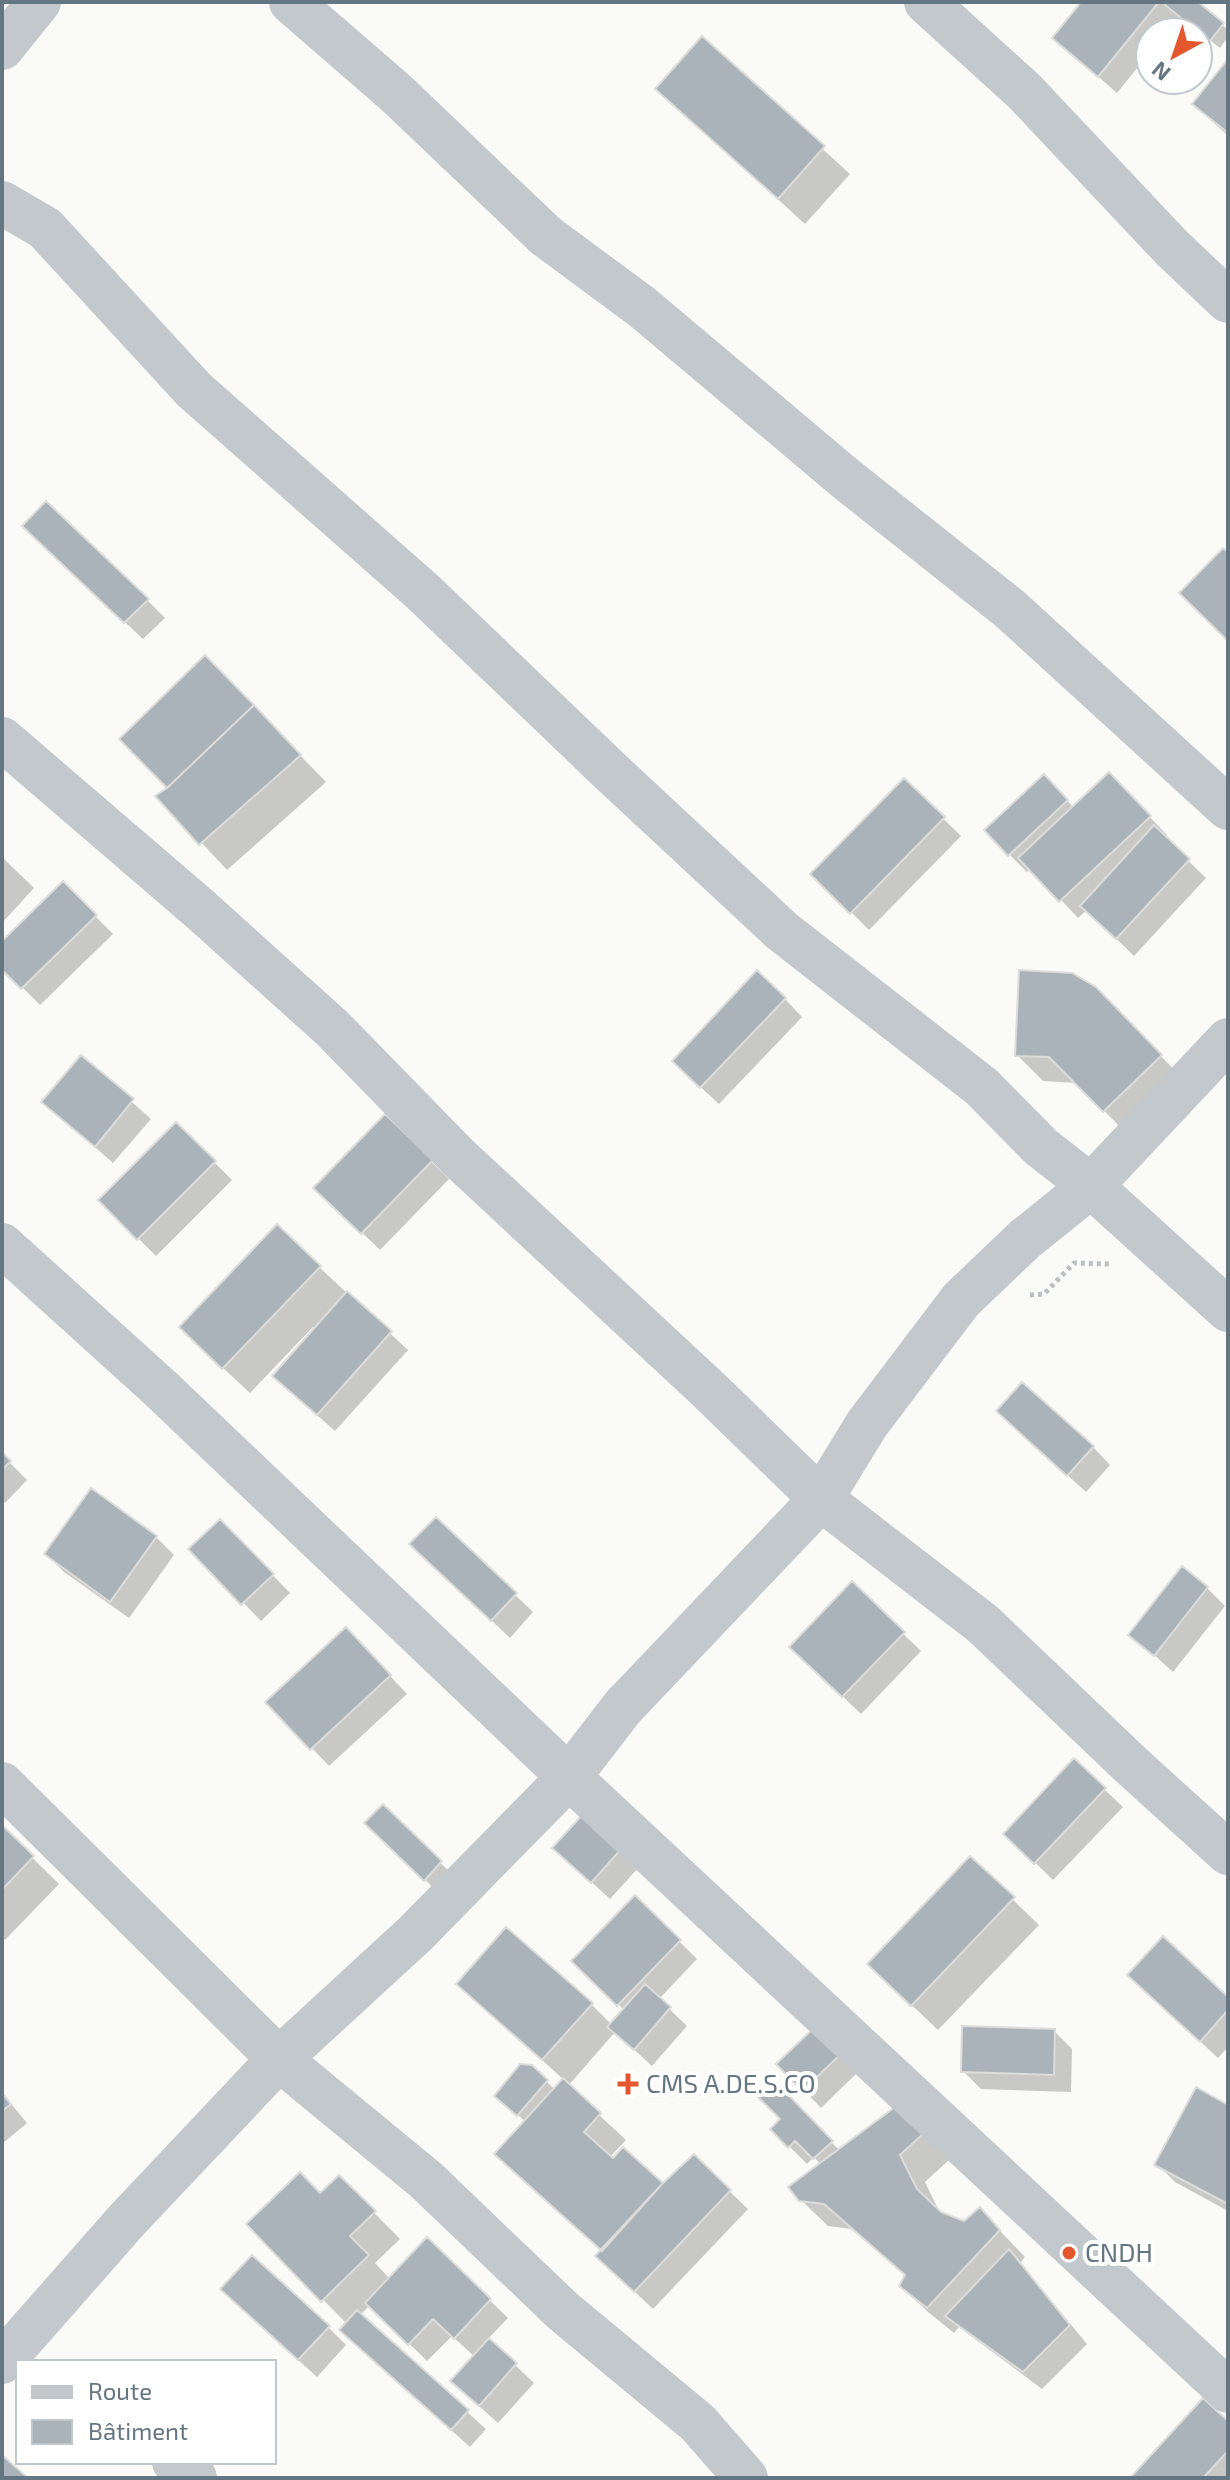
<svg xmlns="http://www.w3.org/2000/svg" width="1230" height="2480" viewBox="0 0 1230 2480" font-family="'Exo 2',sans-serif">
<rect width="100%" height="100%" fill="#fafaf8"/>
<path fill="#0003" d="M 1083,2 L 1195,2 L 1228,30 L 1228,37 L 1220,48 L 1179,16 L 1166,32 L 1150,32 L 1150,52 L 1117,93 L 1054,38 Z
M 702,39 L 850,174 L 805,224 L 657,89 Z
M 1228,62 L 1228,136 L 1194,104 Z
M 42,544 L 147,600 L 165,618 L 143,639 Z
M 231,684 L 326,782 L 227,870 L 158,796 L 170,789 Z
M 904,780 L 961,836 L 869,930 L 813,874 Z
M 1127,793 L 1167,835 L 1165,838 L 1206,878 L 1134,956 L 1087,910 L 1078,918 L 1031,868 L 1027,872 L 1009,854 L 1062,795 L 1074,808 Z
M 2,857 L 34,888 L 2,923 Z
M 63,884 L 113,934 L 40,1005 L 2,967 L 2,943 Z
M 785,999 L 802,1017 L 719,1104 L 692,1079 Z
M 1122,1016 L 1186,1082 L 1130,1137 L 1077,1083 L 1043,1081 L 1017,1055 Z
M 81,1057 L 151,1119 L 113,1163 L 44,1102 Z
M 385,1117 L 449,1179 L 380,1250 L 316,1188 Z
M 176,1124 L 232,1180 L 156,1256 L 100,1200 Z
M 319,1267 L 408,1350 L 335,1431 L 292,1393 L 316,1329 L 313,1327 L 250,1393 L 207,1353 Z
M 1016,1428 L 1093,1447 L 1110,1465 L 1086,1492 Z
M 2,1455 L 27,1480 L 5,1503 L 2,1500 Z
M 436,1519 L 533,1612 L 510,1638 L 430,1562 Z
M 220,1521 L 290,1593 L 261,1621 L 191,1549 Z
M 156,1537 L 174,1555 L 129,1618 L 64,1572 L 46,1554 Z
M 1182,1569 L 1207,1588 L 1225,1606 L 1173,1672 L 1131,1634 Z
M 852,1584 L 921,1651 L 861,1714 L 792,1647 Z
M 363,1647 L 407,1694 L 329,1766 L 268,1702 Z
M 1074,1761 L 1123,1807 L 1053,1880 L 1006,1834 Z
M 383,1807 L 458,1880 L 443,1897 L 385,1841 Z
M 584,1816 L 639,1867 L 610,1899 L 573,1865 Z
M 2,1828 L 59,1884 L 5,1940 L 2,1937 Z
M 970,1858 L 1039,1925 L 938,2030 L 896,1990 Z
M 635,1898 L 697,1959 L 659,1999 L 687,2026 L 652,2066 L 615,2032 L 568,2086 L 626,2140 L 609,2158 L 663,2186 L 694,2157 L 748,2209 L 653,2309 L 616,2274 L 603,2252 L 497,2154 L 526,2122 L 505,2104 L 531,2066 L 555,2090 L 564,2080 L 459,1984 L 591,2004 L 611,2024 L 624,2010 L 574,1961 Z
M 1147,1992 L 1228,1999 L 1228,2047 L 1218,2058 Z
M 817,2028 L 860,2070 L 821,2108 L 779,2064 Z
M 1054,2031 L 1072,2049 L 1071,2092 L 981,2089 L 963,2071 Z
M 773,2082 L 840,2151 L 895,2109 L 949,2160 L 925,2182 L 940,2213 L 965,2223 L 980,2210 L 1025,2257 L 1020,2263 L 1087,2344 L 1042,2389 L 959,2327 L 954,2333 L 928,2312 L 901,2286 L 907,2277 L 852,2229 L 828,2226 L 801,2200 L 821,2165 L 814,2157 L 807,2164 L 772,2129 L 783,2119 Z
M 2,2093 L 27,2123 L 2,2144 Z
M 1228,2107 L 1228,2211 L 1175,2182 L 1157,2164 Z
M 339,2177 L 400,2239 L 375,2263 L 390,2279 L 427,2240 L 508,2318 L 488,2339 L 534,2383 L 498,2423 L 471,2399 L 475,2357 L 452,2336 L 427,2361 L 370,2305 L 360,2315 L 486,2429 L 470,2447 L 359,2347 L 347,2324 L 249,2224 L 321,2196 Z
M 240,2307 L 328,2327 L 346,2345 L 317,2377 Z
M 1228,2424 L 1228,2478 L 1133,2478 Z"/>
<path fill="#aab3b9" stroke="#dcdcda" stroke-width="2" d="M 1081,2 L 1159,2 L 1098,77 L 1052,38 Z
M 1167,2 L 1198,2 L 1224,23 L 1210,41 L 1165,5 Z
M 702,36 L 825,146 L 778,199 L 655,89 Z
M 1228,59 L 1228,133 L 1192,104 Z
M 46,501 L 149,599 L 124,623 L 22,526 Z
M 1223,548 L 1228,552 L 1228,641 L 1179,593 Z
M 205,655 L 254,705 L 167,788 L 119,739 Z
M 254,705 L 301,755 L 199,845 L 155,796 L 167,788 Z
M 1109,772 L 1151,816 L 1059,902 L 1018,858 Z
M 1044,774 L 1068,800 L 1008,856 L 984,830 Z
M 904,778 L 945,817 L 850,914 L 810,874 Z
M 1154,825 L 1190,859 L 1116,939 L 1080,906 Z
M 63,881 L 97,915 L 21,989 L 2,970 L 2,941 Z
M 757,970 L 786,998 L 700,1088 L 672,1061 Z
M 1019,970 L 1072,973 L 1096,987 L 1162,1055 L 1103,1112 L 1049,1057 L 1015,1056 Z
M 81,1055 L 134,1099 L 95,1147 L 41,1102 Z
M 385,1114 L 433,1160 L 361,1234 L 313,1188 Z
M 176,1122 L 216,1161 L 137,1240 L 98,1200 Z
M 277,1224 L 321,1266 L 222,1369 L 179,1327 Z
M 347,1291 L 392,1331 L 317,1415 L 272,1376 Z
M 1022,1382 L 1094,1446 L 1067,1476 L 996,1411 Z
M 2,1452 L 11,1461 L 2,1470 Z
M 91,1488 L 157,1536 L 110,1602 L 44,1554 Z
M 436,1517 L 517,1593 L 491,1621 L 409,1544 Z
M 220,1519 L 274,1574 L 241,1605 L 188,1549 Z
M 1182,1566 L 1208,1587 L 1154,1656 L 1128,1635 Z
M 852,1581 L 905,1632 L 842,1697 L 789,1647 Z
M 346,1627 L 391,1675 L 310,1750 L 265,1702 Z
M 1074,1758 L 1106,1788 L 1034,1864 L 1003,1834 Z
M 383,1804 L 442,1861 L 424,1881 L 364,1823 Z
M 583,1814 L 622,1848 L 591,1883 L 552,1848 Z
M 2,1825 L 34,1856 L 2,1890 Z
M 970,1856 L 1015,1897 L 911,2006 L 867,1964 Z
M 635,1895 L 681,1940 L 617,2006 L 571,1961 Z
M 506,1927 L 593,2003 L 542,2060 L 456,1984 Z
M 1163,1936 L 1228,1997 L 1228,2010 L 1200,2042 L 1127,1975 Z
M 645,1984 L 671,2007 L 634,2050 L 607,2027 Z
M 817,2025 L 843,2052 L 802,2091 L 776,2064 Z
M 962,2026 L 1055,2029 L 1054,2075 L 961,2072 Z
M 520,2064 L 532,2065 L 548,2080 L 517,2116 L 494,2096 Z
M 563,2078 L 601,2113 L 584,2132 L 613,2158 L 623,2147 L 663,2183 L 602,2251 L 494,2154 Z
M 773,2079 L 833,2141 L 813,2159 L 795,2141 L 788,2148 L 770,2129 L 780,2119 L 756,2095 Z
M 1196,2087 L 1228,2105 L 1228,2204 L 1154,2165 Z
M 2,2093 L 11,2104 L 2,2111 Z
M 895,2107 L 924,2133 L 900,2155 L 917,2189 L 941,2212 L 964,2221 L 980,2207 L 1000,2230 L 927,2308 L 899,2286 L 905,2275 L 824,2204 L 799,2201 L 788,2187 Z
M 694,2154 L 731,2190 L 634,2292 L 595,2256 L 663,2183 Z
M 300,2172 L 320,2193 L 339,2175 L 376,2211 L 350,2236 L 369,2255 L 321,2302 L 246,2224 Z
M 427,2237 L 491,2299 L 454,2339 L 433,2319 L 408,2345 L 365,2303 Z
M 1009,2249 L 1070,2325 L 1023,2372 L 945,2316 Z
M 252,2255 L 330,2326 L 298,2360 L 220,2289 Z
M 357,2310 L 469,2410 L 451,2430 L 339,2330 Z
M 489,2338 L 517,2363 L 479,2406 L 450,2381 Z
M 1203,2398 L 1228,2421 L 1228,2451 L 1203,2478 L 1130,2478 Z
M 2,2455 L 28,2478 L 2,2478 Z"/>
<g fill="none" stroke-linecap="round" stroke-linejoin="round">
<path stroke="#bbbfc2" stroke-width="5" stroke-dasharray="4 4" stroke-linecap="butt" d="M 1030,1295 L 1044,1294 L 1074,1263 L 1110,1264"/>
<path stroke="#c3c8cc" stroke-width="44" d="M 291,2 L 396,93 L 546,236 L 642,307 L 845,478 L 1010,609 L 1228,808
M 926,2 L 1025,92 L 1172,248 L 1228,301
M 2,48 L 39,2
M 2,203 L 45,228 L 194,390 L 423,592 L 609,770 L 782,931 L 982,1087 L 1041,1147 L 1091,1186 L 1228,1310
M 2,739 L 201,910 L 332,1028 L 457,1156 L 710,1391 L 821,1499 L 983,1624 L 1131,1765 L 1228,1853
M 2,1245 L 160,1388 L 569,1777 L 1228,2391
M 2,1784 L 279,2059 L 426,2180 L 563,2311 L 698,2423 L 746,2478
M 2,2362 L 127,2220 L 279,2059 L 415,1934 L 569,1777 L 623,1707 L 821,1499 L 867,1424 L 961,1300 L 1025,1239 L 1091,1186 L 1228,1040
M 174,2462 L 195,2478"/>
</g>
<g fill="#e4572e" stroke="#fff" stroke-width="3">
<path d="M624 2072h8v8h8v8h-8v8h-8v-8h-8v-8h8z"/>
<circle cx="1069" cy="2253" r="8"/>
</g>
<g text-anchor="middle" stroke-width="8" stroke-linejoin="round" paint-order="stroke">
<g font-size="26" fill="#657683" stroke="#fff" text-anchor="start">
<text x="646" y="2093">CMS A.DE.S.CO</text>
<text x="1085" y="2262">CNDH</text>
</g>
</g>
<rect width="1230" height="2480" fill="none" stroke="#657683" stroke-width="8"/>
<rect x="16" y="2360" width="260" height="104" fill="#ffffff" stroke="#c1c8cd" stroke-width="2"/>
<rect x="32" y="2386" width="40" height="12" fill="#c3c8cc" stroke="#c1c8cd" stroke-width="2"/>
<text x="88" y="2400" font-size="24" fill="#657683">Route</text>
<rect x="32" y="2420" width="40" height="24" fill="#aab3b9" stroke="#c1c8cd" stroke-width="2"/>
<text x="88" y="2440" font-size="24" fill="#657683">Bâtiment</text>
<g transform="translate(1174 56) rotate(220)"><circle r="38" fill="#ffffff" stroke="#c1c8cd" stroke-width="2"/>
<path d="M0-6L14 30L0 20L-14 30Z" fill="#e4572e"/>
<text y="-12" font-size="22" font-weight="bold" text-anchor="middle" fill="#657683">N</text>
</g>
</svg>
